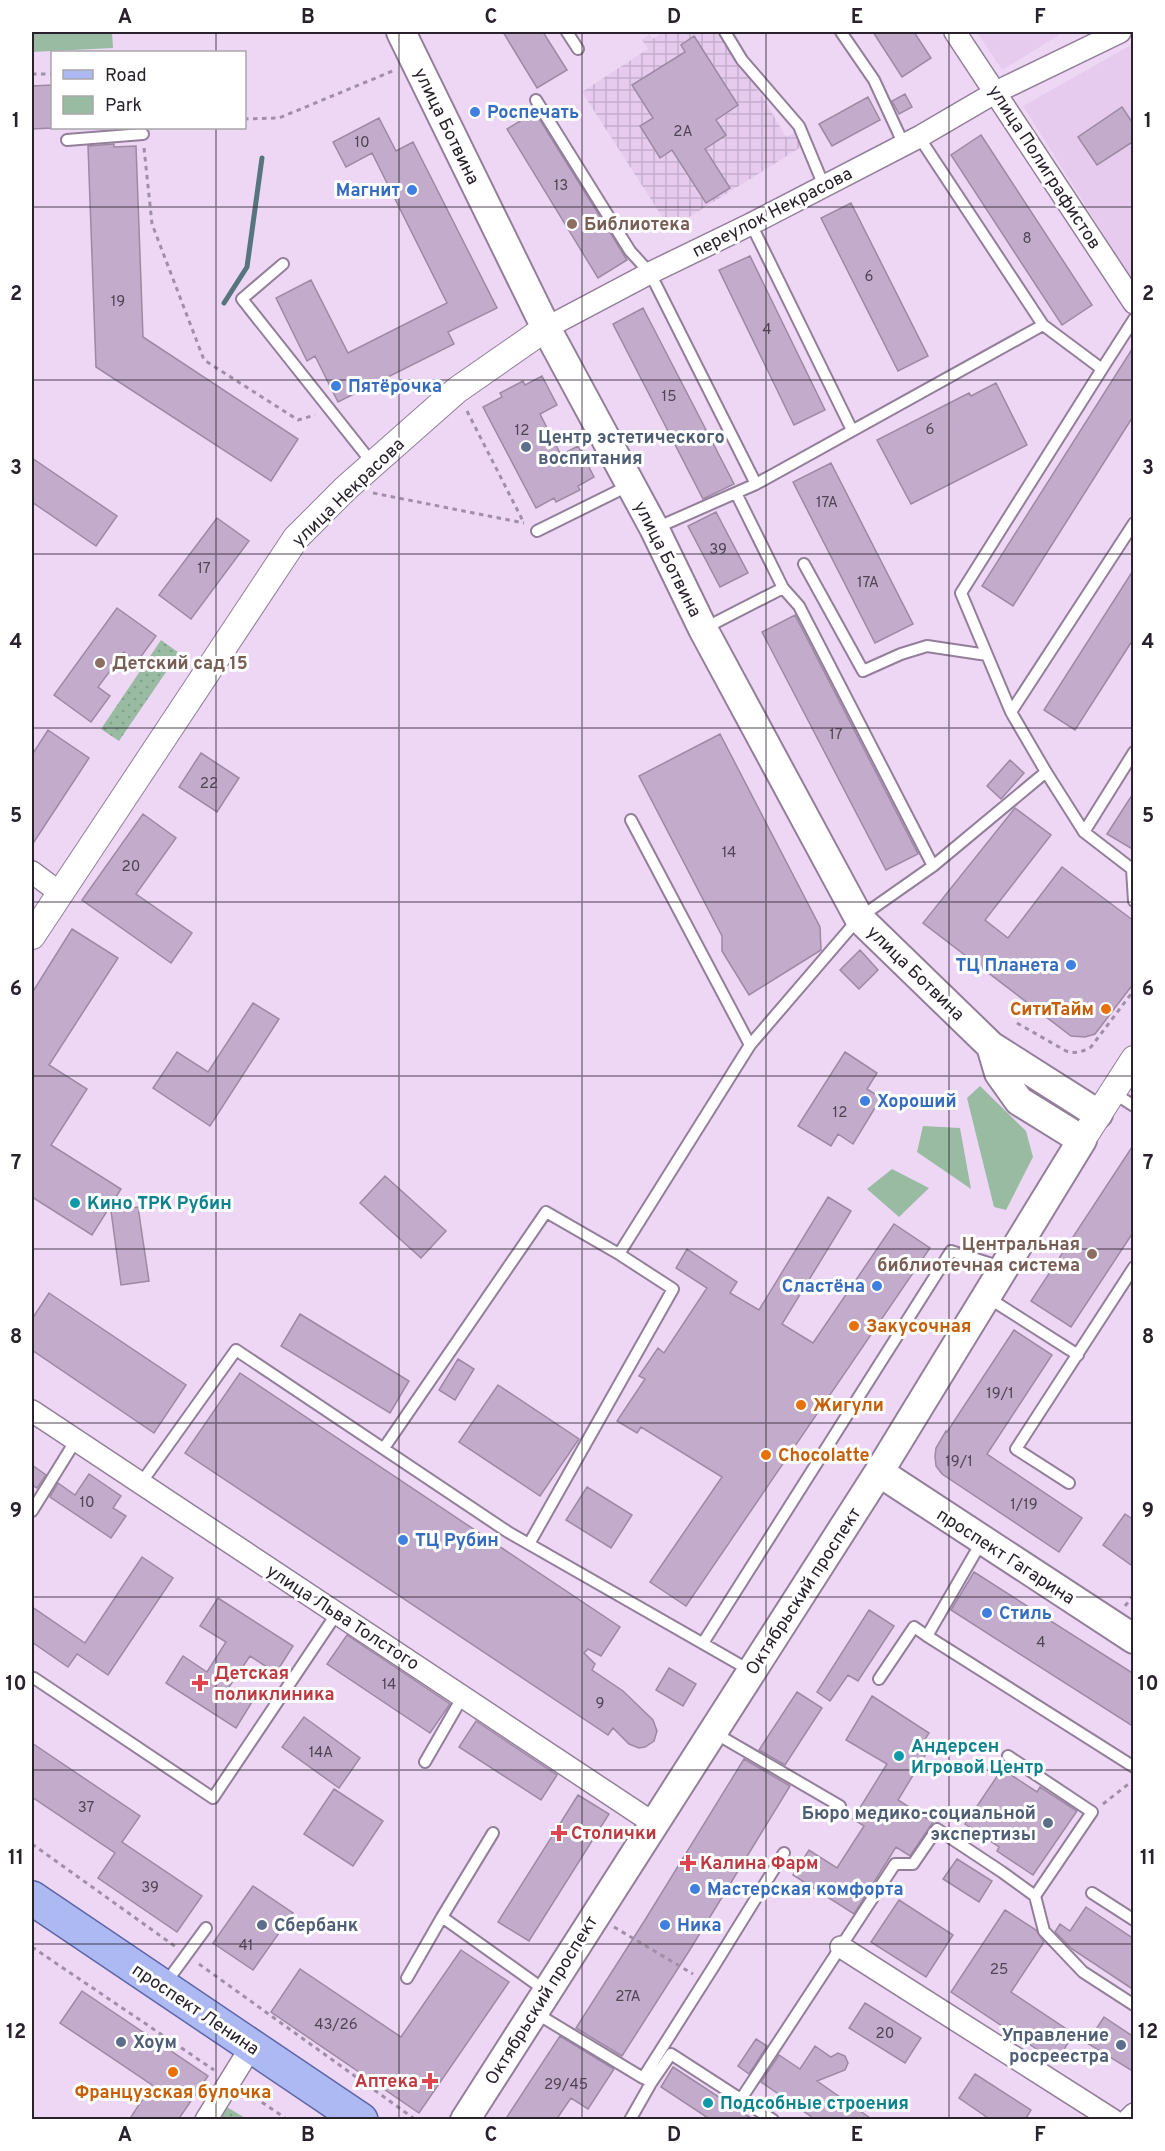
<svg xmlns="http://www.w3.org/2000/svg" width="1165" height="2151" viewBox="0 0 1165 2151" font-family="Overpass,sans-serif">
<defs>
<pattern id="industrial-grid" width="8" height="8" patternUnits="userSpaceOnUse" patternTransform="scale(1.5)"><rect width="8" height="8" fill="#e6cbef"/><path d="M0 4h8M4 0v8" fill="none" stroke="#c5aecd"/></pattern>
<pattern id="park-dots" width="8" height="8" patternUnits="userSpaceOnUse" patternTransform="scale(1.5)"><rect width="8" height="8" fill="#98bba2"/><path d="M2 2h.1M6 6h.1" fill="none" stroke="#83a08c" stroke-width="1.8" stroke-linecap="round"/></pattern>
</defs>
<rect width="100%" height="100%" fill="#edd7f5"/>
<path fill="#e6cbef" d="M 977,32 L 1064,32 L 1002,70 Z
M 1133,44 L 1133,281 L 1023,106 Z"/>
<path fill="url(#industrial-grid)" d="M 663,32 L 717,32 L 762,96 L 786,137 L 794,133 L 801,147 L 670,229 L 582,92 L 648,49 L 642,40 L 649,34 L 653,39 Z"/>
<path fill="#98bba2" d="M 32,32 L 112,32 L 113,48 L 32,52 Z
M 980,1086 L 1026,1131 L 1033,1157 L 1006,1210 L 994,1207 L 967,1098 Z
M 923,1126 L 960,1128 L 971,1189 L 917,1152 Z
M 892,1169 L 929,1188 L 899,1217 L 867,1189 Z"/>
<path fill="url(#park-dots)" d="M 161,640 L 179,653 L 119,741 L 101,729 Z
M 225,2106 L 247,2119 L 217,2120 Z"/>
<g fill="none" stroke-linecap="round" stroke-linejoin="round">
<path stroke="#56757d" stroke-width="5" d="M 224,303 L 247,267 L 262,158"/>
</g>
<path fill="#c3abcc" stroke="#9d89a4" stroke-width="1.5" d="M 503,32 L 543,32 L 567,70 L 537,88 Z
M 873,32 L 914,32 L 931,58 L 902,77 Z
M 694,36 L 738,105 L 716,120 L 726,135 L 705,149 L 730,188 L 706,203 L 672,150 L 660,158 L 640,126 L 653,118 L 632,85 L 685,52 L 681,45 Z
M 52,85 L 52,128 L 32,129 L 32,86 Z
M 905,94 L 912,107 L 899,114 L 892,101 Z
M 868,97 L 880,120 L 832,146 L 819,124 Z
M 1122,107 L 1134,125 L 1134,141 L 1097,165 L 1078,137 Z
M 535,112 L 627,260 L 598,278 L 507,129 Z
M 379,118 L 396,151 L 413,142 L 497,308 L 448,332 L 454,344 L 338,402 L 315,356 L 307,361 L 276,298 L 311,280 L 348,353 L 447,303 L 372,153 L 346,167 L 333,142 Z
M 981,135 L 1092,305 L 1062,325 L 951,155 Z
M 114,144 L 114,147 L 136,146 L 143,337 L 298,439 L 271,481 L 96,367 L 88,146 Z
M 851,203 L 928,356 L 898,371 L 821,218 Z
M 750,256 L 825,410 L 794,425 L 719,270 Z
M 643,308 L 734,484 L 703,499 L 613,324 Z
M 1134,346 L 1134,415 L 1013,606 L 982,586 Z
M 542,376 L 557,405 L 540,414 L 561,455 L 578,446 L 594,477 L 578,486 L 580,490 L 556,502 L 554,498 L 536,508 L 483,407 L 502,397 L 500,393 L 523,381 L 525,385 Z
M 996,383 L 1027,445 L 911,504 L 877,440 L 969,393 L 971,396 Z
M 32,458 L 117,516 L 96,546 L 32,502 Z
M 831,463 L 913,624 L 875,643 L 793,482 Z
M 716,512 L 748,573 L 720,587 L 688,526 Z
M 217,518 L 249,541 L 191,619 L 159,595 Z
M 1134,569 L 1134,638 L 1075,730 L 1044,710 Z
M 117,608 L 156,636 L 137,662 L 124,652 L 98,687 L 110,696 L 91,722 L 54,695 Z
M 795,615 L 918,854 L 886,870 L 762,632 Z
M 48,730 L 89,758 L 32,845 L 32,755 Z
M 720,734 L 820,927 L 821,950 L 749,995 L 722,951 L 722,936 L 639,776 Z
M 201,753 L 239,778 L 217,812 L 179,787 Z
M 1010,760 L 1024,773 L 1001,799 L 987,786 Z
M 1134,792 L 1134,850 L 1107,834 Z
M 1015,808 L 1051,835 L 985,920 L 1008,938 L 1062,867 L 1134,921 L 1134,983 L 1095,1034 L 1085,1037 L 1071,1036 L 923,923 Z
M 143,814 L 176,838 L 136,894 L 192,933 L 171,963 L 82,900 Z
M 72,929 L 118,958 L 49,1065 L 87,1089 L 51,1145 L 121,1189 L 92,1235 L 32,1197 L 32,993 Z
M 860,950 L 878,970 L 859,989 L 840,970 Z
M 253,1003 L 279,1019 L 210,1126 L 153,1088 L 177,1052 L 208,1072 Z
M 845,1052 L 877,1073 L 867,1089 L 881,1098 L 853,1144 L 838,1134 L 831,1146 L 798,1126 Z
M 1134,1144 L 1134,1231 L 1071,1327 L 1031,1301 Z
M 385,1176 L 446,1231 L 421,1258 L 360,1203 Z
M 828,1197 L 851,1211 L 782,1324 L 813,1343 L 894,1224 L 930,1248 L 686,1606 L 650,1582 L 722,1477 L 641,1427 L 637,1433 L 617,1421 L 645,1379 L 639,1376 L 658,1348 L 664,1353 L 707,1288 L 676,1268 L 687,1249 L 737,1282 L 730,1293 L 759,1310 Z
M 138,1207 L 149,1281 L 121,1285 L 111,1211 Z
M 49,1293 L 186,1385 L 154,1433 L 32,1350 L 32,1319 Z
M 300,1314 L 409,1381 L 390,1413 L 281,1346 Z
M 1014,1330 L 1052,1355 L 987,1454 L 1082,1518 L 1059,1552 L 942,1474 L 936,1466 L 935,1456 L 936,1448 L 946,1431 L 947,1432 Z
M 458,1359 L 474,1369 L 455,1400 L 439,1390 Z
M 240,1373 L 620,1627 L 601,1656 L 588,1649 L 584,1653 L 595,1664 L 592,1670 L 623,1691 L 653,1720 L 657,1731 L 654,1741 L 645,1747 L 639,1748 L 629,1744 L 613,1728 L 608,1735 L 185,1453 Z
M 498,1385 L 579,1439 L 540,1496 L 459,1442 Z
M 32,1465 L 46,1475 L 37,1488 L 32,1485 Z
M 89,1474 L 121,1496 L 113,1508 L 126,1516 L 111,1538 L 50,1497 L 58,1483 L 75,1495 Z
M 587,1487 L 632,1515 L 611,1548 L 566,1520 Z
M 1125,1514 L 1134,1520 L 1134,1567 L 1103,1545 Z
M 142,1557 L 173,1578 L 108,1675 L 77,1654 L 68,1667 L 32,1642 L 32,1607 L 85,1643 Z
M 974,1572 L 1134,1674 L 1134,1727 L 951,1610 Z
M 218,1598 L 293,1646 L 276,1673 L 250,1656 L 229,1687 L 252,1702 L 236,1728 L 166,1683 L 183,1656 L 207,1672 L 226,1642 L 200,1626 Z
M 869,1610 L 894,1626 L 858,1681 L 848,1675 L 830,1701 L 817,1692 Z
M 347,1635 L 450,1704 L 430,1733 L 327,1664 Z
M 669,1668 L 696,1684 L 683,1706 L 656,1690 Z
M 797,1692 L 822,1708 L 785,1765 L 759,1750 Z
M 872,1696 L 929,1733 L 922,1744 L 929,1749 L 898,1800 L 933,1822 L 910,1856 L 896,1847 L 854,1914 L 793,1875 L 809,1850 L 837,1868 L 864,1826 L 853,1819 L 887,1764 L 846,1740 Z
M 304,1717 L 360,1758 L 339,1788 L 282,1747 Z
M 476,1721 L 557,1775 L 541,1800 L 459,1747 Z
M 32,1743 L 140,1816 L 122,1842 L 202,1896 L 177,1932 L 98,1878 L 115,1853 L 32,1797 Z
M 744,1759 L 790,1786 L 691,1948 L 622,2056 L 576,2028 L 645,1920 Z
M 1002,1769 L 1037,1792 L 1040,1787 L 1077,1811 L 1033,1875 L 997,1851 L 999,1847 L 965,1824 Z
M 334,1789 L 383,1821 L 353,1866 L 304,1834 Z
M 578,1795 L 609,1814 L 529,1941 L 498,1922 Z
M 957,1859 L 992,1881 L 979,1902 L 943,1879 Z
M 253,1886 L 293,1913 L 253,1970 L 213,1943 Z
M 899,1900 L 953,1935 L 926,1977 L 871,1942 Z
M 1086,1907 L 1134,1939 L 1134,1990 L 1072,1949 L 1055,1932 L 1060,1924 L 1070,1931 Z
M 1005,1910 L 1036,1930 L 1044,1942 L 1011,1992 L 1074,2034 L 1056,2062 L 951,1992 Z
M 461,1950 L 509,1982 L 419,2113 L 271,2012 L 300,1969 L 401,2037 Z
M 82,1991 L 208,2076 L 178,2120 L 129,2120 L 152,2085 L 60,2023 Z
M 865,2003 L 921,2038 L 905,2063 L 849,2028 Z
M 1104,2017 L 1134,2037 L 1134,2072 L 1087,2043 Z
M 560,2036 L 614,2069 L 588,2109 L 571,2098 L 556,2120 L 505,2120 Z
M 756,2039 L 767,2046 L 749,2074 L 738,2066 Z
M 815,2046 L 831,2057 L 838,2053 L 845,2056 L 848,2063 L 845,2070 L 817,2081 L 873,2120 L 816,2120 L 761,2082 L 779,2055 L 800,2069 Z
M 673,2067 L 754,2120 L 711,2120 L 661,2087 Z
M 975,2074 L 1031,2110 L 1025,2120 L 991,2120 L 959,2098 Z"/>
<g fill="none" stroke-linecap="round" stroke-linejoin="round">
<g stroke="#937f9a" stroke-width="14">
<path id="service" d="M 567,32 L 578,49
M 725,32 L 742,60 L 799,126 L 824,186
M 841,32 L 874,80 L 904,145
M 536,100 L 630,251 L 650,273 L 756,484
M 919,137 L 1043,325 L 1102,369 L 1134,319
M 67,140 L 143,134
M 751,224 L 852,430
M 283,264 L 242,299 L 373,464
M 1102,369 L 961,593 L 1011,712 L 1046,772 L 1084,832 L 1132,869 L 1134,901
M 736,493 L 783,588 L 799,606 L 933,866
M 656,528 L 756,484 L 1043,325
M 537,531 L 630,485
M 804,564 L 863,671 L 901,654 L 927,646 L 987,655
M 703,629 L 783,588
M 1011,712 L 1134,523
M 631,820 L 750,1045
M 1084,832 L 1134,752
M 1112,1092 L 1134,1106
M 987,1297 L 1078,1355
M 384,1448 L 546,1212 L 619,1254 L 750,1045 L 859,918 L 933,866 L 1046,772
M 141,1483 L 236,1350 L 508,1532 L 751,1671
M 1069,1483 L 1016,1449 L 1134,1267
M 32,1511 L 76,1440
M 529,1544 L 673,1289 L 619,1254
M 927,1636 L 1134,1767
M 703,1643 L 951,1251 L 1001,1267
M 34,1678 L 213,1798 L 337,1613
M 879,1679 L 914,1627 L 927,1636 L 982,1541
M 713,1732 L 840,1806
M 1008,1756 L 1092,1812 L 1035,1896
M 425,1762 L 463,1696
M 493,1833 L 442,1917 L 546,1991
M 1092,1893 L 1134,1920
M 407,1978 L 442,1917
M 165,1984 L 206,1928
M 534,2012 L 643,2078 L 714,1966 L 784,1853
M 651,2083 L 671,2054 L 773,2120
M 741,2099 L 895,1864 L 913,1864 L 937,1829 L 1002,1872 L 1035,1896 L 1044,1931 L 1083,1972 L 1134,2005
M 630,2120 L 651,2083 L 646,2079"/>
</g>
<g stroke="#937f9a" stroke-width="24">
<path id="minor" d="M 955,32 L 1134,303
M 546,328 L 650,273 L 751,224 L 919,137 L 996,92 L 1120,32
M 32,872 L 60,893
M 32,1411 L 653,1823
M 841,1947 L 1113,2120
M 206,2120 L 251,2047
M 1128,2120 L 1134,2114"/>
</g>
<g stroke="#937f9a" stroke-width="28">
<path id="tertiary" d="M 32,936 L 296,538 L 346,488 L 457,390 L 546,328
M 1082,1140 L 1134,1059"/>
</g>
<g stroke="#937f9a" stroke-width="32">
<path id="secondary" d="M 401,32 L 546,328 L 654,528 L 703,629 L 859,918 L 991,1046 L 1098,1114
M 879,1472 L 1134,1639
M 465,2120 L 879,1472 L 1082,1140 L 1019,1101 L 999,1073 L 991,1046"/>
</g>
<g stroke="#5c65a7" stroke-width="36">
<path id="primary" d="M 32,1898 L 361,2120"/>
</g>
<path stroke="#a08fa6" stroke-width="3" stroke-dasharray="4.5 4.5" stroke-linecap="butt" d="M 32,74 L 52,74
M 244,119 L 279,118 L 395,70
M 144,148 L 152,224 L 204,360 L 298,420 L 315,415
M 467,411 L 524,523
M 373,493 L 524,523
M 1017,1023 L 1066,1051 C 1076,1054 1082,1052 1091,1047 L 1134,990
M 1125,1606 L 1134,1595
M 1103,1804 L 1131,1782
M 32,1844 L 176,1947
M 614,1927 L 693,1974
M 32,1947 L 214,2070
M 199,1964 L 416,2120
M 247,2092 L 288,2120"/>
<use href="#service" stroke="#fff" stroke-width="10"/>
<use href="#minor" stroke="#fff" stroke-width="21"/>
<use href="#tertiary" stroke="#fff" stroke-width="26"/>
<use href="#secondary" stroke="#fff" stroke-width="28"/>
<use href="#primary" stroke="#adb9f2" stroke-width="33"/>
</g>
<path fill="none" stroke="#29212c" stroke-width="1.5" stroke-opacity="0.55" d="M 216,32 L 216,52M 399,32 L 399,2120M 582,32 L 582,2120M 766,32 L 766,2120M 949,32 L 949,2120M 216,128 L 216,2120M 32,207 L 1134,207M 32,380 L 1134,380M 32,554 L 1134,554M 32,728 L 1134,728M 32,902 L 1134,902M 32,1076 L 1134,1076M 32,1249 L 1134,1249M 32,1423 L 1134,1423M 32,1597 L 1134,1597M 32,1770 L 1134,1770M 32,1944 L 1134,1944"/>
<g fill="#3f7fe0" stroke="#fff" stroke-width="2">
<circle cx="475" cy="112" r="6"/>
<circle cx="412" cy="190" r="6"/>
<circle cx="336" cy="386" r="6"/>
<circle cx="1071" cy="965" r="6"/>
<circle cx="865" cy="1101" r="6"/>
<circle cx="877" cy="1286" r="6"/>
<circle cx="403" cy="1540" r="6"/>
<circle cx="987" cy="1613" r="6"/>
<circle cx="695" cy="1889" r="6"/>
<circle cx="665" cy="1925" r="6"/>
</g>
<g fill="#8d6e63" stroke="#fff" stroke-width="2">
<circle cx="572" cy="224" r="6"/>
<circle cx="100" cy="663" r="6"/>
<circle cx="1092" cy="1254" r="6"/>
</g>
<g fill="#5c6f8a" stroke="#fff" stroke-width="2">
<circle cx="526" cy="447" r="6"/>
<circle cx="1048" cy="1823" r="6"/>
<circle cx="262" cy="1925" r="6"/>
<circle cx="121" cy="2042" r="6"/>
<circle cx="1121" cy="2045" r="6"/>
</g>
<g fill="#e8710a" stroke="#fff" stroke-width="2">
<circle cx="1106" cy="1009" r="6"/>
<circle cx="854" cy="1326" r="6"/>
<circle cx="801" cy="1405" r="6"/>
<circle cx="766" cy="1455" r="6"/>
<circle cx="173" cy="2072" r="6"/>
</g>
<g fill="#0f9aa8" stroke="#fff" stroke-width="2">
<circle cx="75" cy="1203" r="6"/>
<circle cx="899" cy="1756" r="6"/>
<circle cx="708" cy="2103" r="6"/>
</g>
<g fill="#e0444e" stroke="#fff" stroke-width="2">
<path d="M197 1674h6v6h6v6h-6v6h-6v-6h-6v-6h6z"/>
<path d="M556 1824h6v6h6v6h-6v6h-6v-6h-6v-6h6z"/>
<path d="M685 1854h6v6h6v6h-6v6h-6v-6h-6v-6h6z"/>
<path d="M427 2072h6v6h6v6h-6v6h-6v-6h-6v-6h6z"/>
</g>
<g text-anchor="middle" stroke-width="6" stroke-linejoin="round" paint-order="stroke">
<g font-size="15" fill="#504454">
<text x="683" y="136">2А</text>
<text x="362" y="147">10</text>
<text x="561" y="190">13</text>
<text x="1027" y="243">8</text>
<text x="869" y="281">6</text>
<text x="118" y="306">19</text>
<text x="767" y="334">4</text>
<text x="669" y="401">15</text>
<text x="930" y="434">6</text>
<text x="522" y="435">12</text>
<text x="827" y="507">17А</text>
<text x="718" y="554">39</text>
<text x="204" y="573">17</text>
<text x="868" y="587">17А</text>
<text x="836" y="739">17</text>
<text x="209" y="788">22</text>
<text x="729" y="857">14</text>
<text x="131" y="871">20</text>
<text x="840" y="1117">12</text>
<text x="1000" y="1398">19/1</text>
<text x="959" y="1466">19/1</text>
<text x="87" y="1507">10</text>
<text x="1024" y="1509">1/19</text>
<text x="1041" y="1647">4</text>
<text x="389" y="1689">14</text>
<text x="600" y="1708">9</text>
<text x="321" y="1757">14А</text>
<text x="86" y="1812">37</text>
<text x="150" y="1892">39</text>
<text x="246" y="1950">41</text>
<text x="999" y="1974">25</text>
<text x="628" y="2001">27А</text>
<text x="336" y="2029">43/26</text>
<text x="885" y="2038">20</text>
<text x="566" y="2089">29/45</text>
</g>
<g font-size="18" font-weight="bold" fill="#366cbe" stroke="#fff" text-anchor="start">
<text x="487" y="118">Роспечать</text>
<text x="400" y="196" text-anchor="end">Магнит</text>
<text x="348" y="392">Пятёрочка</text>
<text x="1059" y="971" text-anchor="end">ТЦ Планета</text>
<text x="877" y="1107">Хороший</text>
<text x="865" y="1292" text-anchor="end">Сластёна</text>
<text x="415" y="1546">ТЦ Рубин</text>
<text x="999" y="1619">Стиль</text>
<text x="707" y="1895">Мастерская комфорта</text>
<text x="677" y="1931">Ника</text>
</g>
<g font-size="18" fill="#29212c" stroke="#fff">
<text transform="translate(447 126) rotate(64)" y="6">улица Ботвина</text>
<text transform="translate(1045 167) rotate(57)" y="6">улица Полиграфистов</text>
<text transform="translate(772 212) rotate(-27)" y="6">переулок Некрасова</text>
<text transform="translate(348 492) rotate(-44)" y="6">улица Некрасова</text>
<text transform="translate(668 559) rotate(63)" y="6">улица Ботвина</text>
<text transform="translate(916 973) rotate(44)" y="6">улица Ботвина</text>
<text transform="translate(1006 1556) rotate(33)" y="6">проспект Гагарина</text>
<text transform="translate(803 1591) rotate(-57)" y="6">Октябрьский проспект</text>
<text transform="translate(343 1617) rotate(33)" y="6">улица Льва Толстого</text>
<text transform="translate(541 2000) rotate(-58)" y="6">Октябрьский проспект</text>
<text transform="translate(196 2009) rotate(34)" y="6">проспект Ленина</text>
</g>
<g font-size="18" font-weight="bold" fill="#785e54" stroke="#fff" text-anchor="start">
<text x="584" y="230">Библиотека</text>
<text x="112" y="669">Детский сад 15</text>
<text x="1080" y="1250" text-anchor="end">Центральная<tspan x="1080" dy="21">библиотечная система</tspan></text>
</g>
<g font-size="18" font-weight="bold" fill="#4e5e75" stroke="#fff" text-anchor="start">
<text x="538" y="443">Центр эстетического<tspan x="538" dy="21">воспитания</tspan></text>
<text x="1036" y="1819" text-anchor="end">Бюро медико-социальной<tspan x="1036" dy="21">экспертизы</tspan></text>
<text x="274" y="1931">Сбербанк</text>
<text x="1109" y="2041" text-anchor="end">Управление<tspan x="1109" dy="21">росреестра</tspan></text>
<text x="133" y="2048">Хоум</text>
</g>
<g font-size="18" font-weight="bold" fill="#c56008" stroke="#fff" text-anchor="start">
<text x="1094" y="1015" text-anchor="end">СитиТайм</text>
<text x="866" y="1332">Закусочная</text>
<text x="813" y="1411">Жигули</text>
<text x="778" y="1461">Chocolatte</text>
<text x="173" y="2098" text-anchor="middle">Французская булочка</text>
</g>
<g font-size="18" font-weight="bold" fill="#0d838f" stroke="#fff" text-anchor="start">
<text x="87" y="1209">Кино ТРК Рубин</text>
<text x="911" y="1752">Андерсен<tspan x="911" dy="21">Игровой Центр</tspan></text>
<text x="720" y="2109">Подсобные строения</text>
</g>
<g font-size="18" font-weight="bold" fill="#be3a42" stroke="#fff" text-anchor="start">
<text x="214" y="1679">Детская<tspan x="214" dy="21">поликлиника</tspan></text>
<text x="571" y="1839">Столички</text>
<text x="700" y="1869">Калина Фарм</text>
<text x="418" y="2087" text-anchor="end">Аптека</text>
</g>
</g>
<rect width="1165" height="2151" fill="none" stroke="#ffffff" stroke-width="66"/>
<rect x="51" y="51" width="195" height="78" fill="#ffffff" stroke="#a9a6ab" stroke-width="1.5"/>
<rect x="63" y="70" width="30" height="9" fill="#adb9f2" stroke="#a9a6ab" stroke-width="1.5"/>
<text x="105" y="81" font-size="18" fill="#29212c">Road</text>
<rect x="63" y="96" width="30" height="18" fill="#98bba2" stroke="#a9a6ab" stroke-width="1.5"/>
<text x="105" y="111" font-size="18" fill="#29212c">Park</text>
<rect x="33" y="33" width="1099" height="2085" fill="none" stroke="#29212c" stroke-width="2"/>
<g font-size="20" text-anchor="middle" font-weight="bold" fill="#29212c">
<text x="125" y="23">A</text>
<text x="308" y="23">B</text>
<text x="491" y="23">C</text>
<text x="674" y="23">D</text>
<text x="857" y="23">E</text>
<text x="1040" y="23">F</text>
<text x="16" y="127">1</text>
<text x="1148" y="127">1</text>
<text x="16" y="300">2</text>
<text x="1148" y="300">2</text>
<text x="16" y="474">3</text>
<text x="1148" y="474">3</text>
<text x="16" y="648">4</text>
<text x="1148" y="648">4</text>
<text x="16" y="822">5</text>
<text x="1148" y="822">5</text>
<text x="16" y="995">6</text>
<text x="1148" y="995">6</text>
<text x="16" y="1169">7</text>
<text x="1148" y="1169">7</text>
<text x="16" y="1343">8</text>
<text x="1148" y="1343">8</text>
<text x="16" y="1517">9</text>
<text x="1148" y="1517">9</text>
<text x="16" y="1690">10</text>
<text x="1148" y="1690">10</text>
<text x="16" y="1864">11</text>
<text x="1148" y="1864">11</text>
<text x="16" y="2038">12</text>
<text x="1148" y="2038">12</text>
<text x="125" y="2141">A</text>
<text x="308" y="2141">B</text>
<text x="491" y="2141">C</text>
<text x="674" y="2141">D</text>
<text x="857" y="2141">E</text>
<text x="1040" y="2141">F</text>
</g>
</svg>
